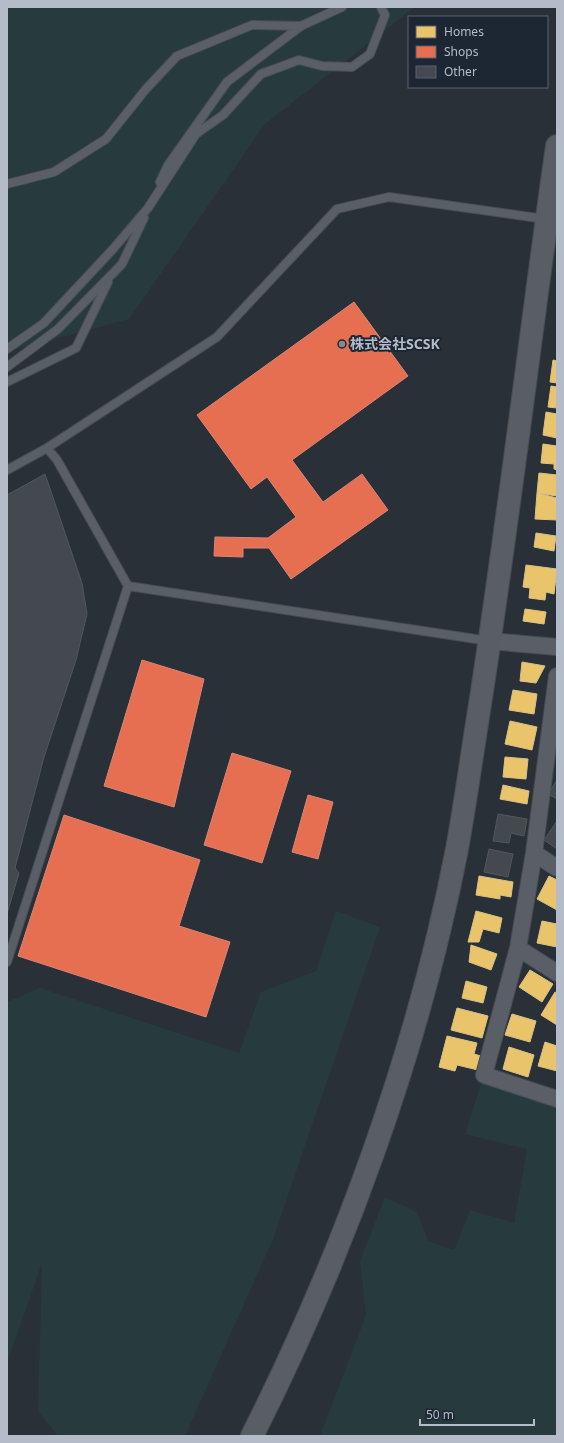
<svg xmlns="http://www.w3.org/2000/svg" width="564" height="1443" viewBox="0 0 564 1443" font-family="'Noto Sans','Noto Sans JP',sans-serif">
<rect width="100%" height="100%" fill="#2a3038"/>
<path fill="#273a3e" d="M 7,7 L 415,7 L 265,124 L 129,319 L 7,352 Z
M 336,911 L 380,927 L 273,1239 L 185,1436 L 58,1436 L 38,1411 L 42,1263 L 7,1363 L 7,1002 L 40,988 L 239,1053 L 261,992 L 316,971 Z
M 483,1078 L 557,1103 L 557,1436 L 320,1436 L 366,1315 L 360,1261 L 385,1197 L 417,1212 L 428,1241 L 454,1250 L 470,1210 L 514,1223 L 527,1149 L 465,1134 Z"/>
<path fill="#e9c46a" stroke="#d9c286" d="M 553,360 L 557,361 L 557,383 L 550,382 Z
M 551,386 L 557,387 L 557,408 L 548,407 Z
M 546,412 L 557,414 L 557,438 L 543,435 Z
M 543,444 L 557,446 L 557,470 L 554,469 L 554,464 L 541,463 Z
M 539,473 L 557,475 L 557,496 L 537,493 Z
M 537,493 L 557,498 L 557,520 L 535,519 Z
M 536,533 L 556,536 L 554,551 L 534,547 Z
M 526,565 L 557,569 L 554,594 L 546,592 L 545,600 L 529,598 L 530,588 L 523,587 Z
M 525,609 L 546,612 L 544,624 L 523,621 Z
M 522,662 L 545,666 L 536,683 L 520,681 Z
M 513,690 L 537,694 L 534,714 L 509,710 Z
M 510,721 L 537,727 L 532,750 L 505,744 Z
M 505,757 L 528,759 L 526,779 L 503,777 Z
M 503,785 L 529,791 L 527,804 L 500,799 Z
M 479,876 L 513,882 L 511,897 L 500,895 L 500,899 L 476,895 Z
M 549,876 L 557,880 L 557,910 L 537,899 Z
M 476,911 L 502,918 L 499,933 L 483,929 L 479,942 L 468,942 Z
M 542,921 L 557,924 L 557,947 L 537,943 Z
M 471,945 L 497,954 L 491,970 L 469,962 Z
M 530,970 L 553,984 L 542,1002 L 519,987 Z
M 466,981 L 487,987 L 483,1003 L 462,998 Z
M 555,992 L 557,993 L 557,1025 L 541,1015 Z
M 457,1008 L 488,1016 L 482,1038 L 451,1030 Z
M 512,1014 L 536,1021 L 530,1042 L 505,1035 Z
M 447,1036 L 477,1043 L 474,1054 L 481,1056 L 478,1070 L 457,1065 L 455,1071 L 439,1067 Z
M 545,1042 L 557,1046 L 557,1071 L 538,1066 Z
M 509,1047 L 534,1055 L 528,1077 L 503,1069 Z"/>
<path fill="#e76f51" stroke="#d88675" d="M 354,302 L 408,376 L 292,460 L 323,502 L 362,474 L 388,510 L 291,579 L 269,548 L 243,548 L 243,557 L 214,556 L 215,537 L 268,538 L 296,517 L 267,477 L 251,489 L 197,415 Z
M 142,660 L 204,679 L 174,807 L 104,786 Z
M 232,753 L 291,771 L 262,863 L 204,845 Z
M 308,795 L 333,802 L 318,859 L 292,852 Z
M 64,815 L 200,860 L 179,926 L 230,942 L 206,1017 L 18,956 Z"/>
<path fill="#444950" stroke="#52575f" d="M 45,474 L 82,583 L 87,614 L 76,660 L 44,757 L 15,868 L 19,873 L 7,914 L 7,495 Z
M 557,780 L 557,799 L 548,794 Z
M 498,814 L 527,819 L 524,836 L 511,833 L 509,843 L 493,841 Z
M 557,821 L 557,849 L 544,840 Z
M 489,849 L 513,854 L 508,877 L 484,872 Z"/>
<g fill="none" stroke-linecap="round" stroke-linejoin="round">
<g stroke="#484c53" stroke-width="10">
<path id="lane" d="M 160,182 L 168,165 L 227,82 L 301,26
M 7,184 L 54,172 L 106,139 L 146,89 L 177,56 L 252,25 L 301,26 L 342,7
M 7,349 L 44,323 L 113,249 L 148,208 L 196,134 L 223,115 L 261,74 L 299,60 L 322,66 L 352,67 L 370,54 L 385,15 L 381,7
M 7,367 L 58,329 L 122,264 L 144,218
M 7,382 L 76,348 L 108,282
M 47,448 L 57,460 L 128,586 L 489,641
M 7,470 L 47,448 L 217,337 L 337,209 L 389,197 L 545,219
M 7,962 L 128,586"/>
</g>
<g stroke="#484c53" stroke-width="18">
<path id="street" d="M 490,641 L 557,647
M 557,676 L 534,853 L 518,948 L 484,1075 L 557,1099
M 534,853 L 557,868
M 518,948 L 557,973"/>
</g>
<g stroke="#484c53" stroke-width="24">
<path id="secondary" d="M 252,1436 C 344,1254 418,1050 457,849 C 465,805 471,761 478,717 C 508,527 530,336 557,146"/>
</g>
<use href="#lane" stroke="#5a5e66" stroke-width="8"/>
<use href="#street" stroke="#5a5e66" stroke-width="16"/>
<use href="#secondary" stroke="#595d64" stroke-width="22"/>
</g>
<circle fill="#848b96" stroke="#1d2633" stroke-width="1.5" cx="342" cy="344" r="4"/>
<g text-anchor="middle" stroke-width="4" stroke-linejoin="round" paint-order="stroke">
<g font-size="14" font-weight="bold" fill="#b4bcc9" stroke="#1d2633" text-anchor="start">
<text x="350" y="349">株式会社SCSK</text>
</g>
</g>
<rect width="564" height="1443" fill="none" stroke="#b4bcc9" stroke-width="16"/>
<rect x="408" y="16" width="140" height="72" fill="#1d2633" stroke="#59626f"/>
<rect x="416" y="26" width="20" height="12" fill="#e9c46a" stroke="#59626f"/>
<text x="444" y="36" font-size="12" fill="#b4bcc9">Homes</text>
<rect x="416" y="46" width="20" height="12" fill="#e76f51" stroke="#59626f"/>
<text x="444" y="56" font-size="12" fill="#b4bcc9">Shops</text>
<rect x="416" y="66" width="20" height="12" fill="#444950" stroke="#59626f"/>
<text x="444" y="76" font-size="12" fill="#b4bcc9">Other</text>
<path d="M420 1419v6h114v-6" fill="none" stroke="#b4bcc9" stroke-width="2"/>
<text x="426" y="1419" font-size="12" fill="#b4bcc9" stroke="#1d2633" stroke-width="3" paint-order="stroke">50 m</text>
</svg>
